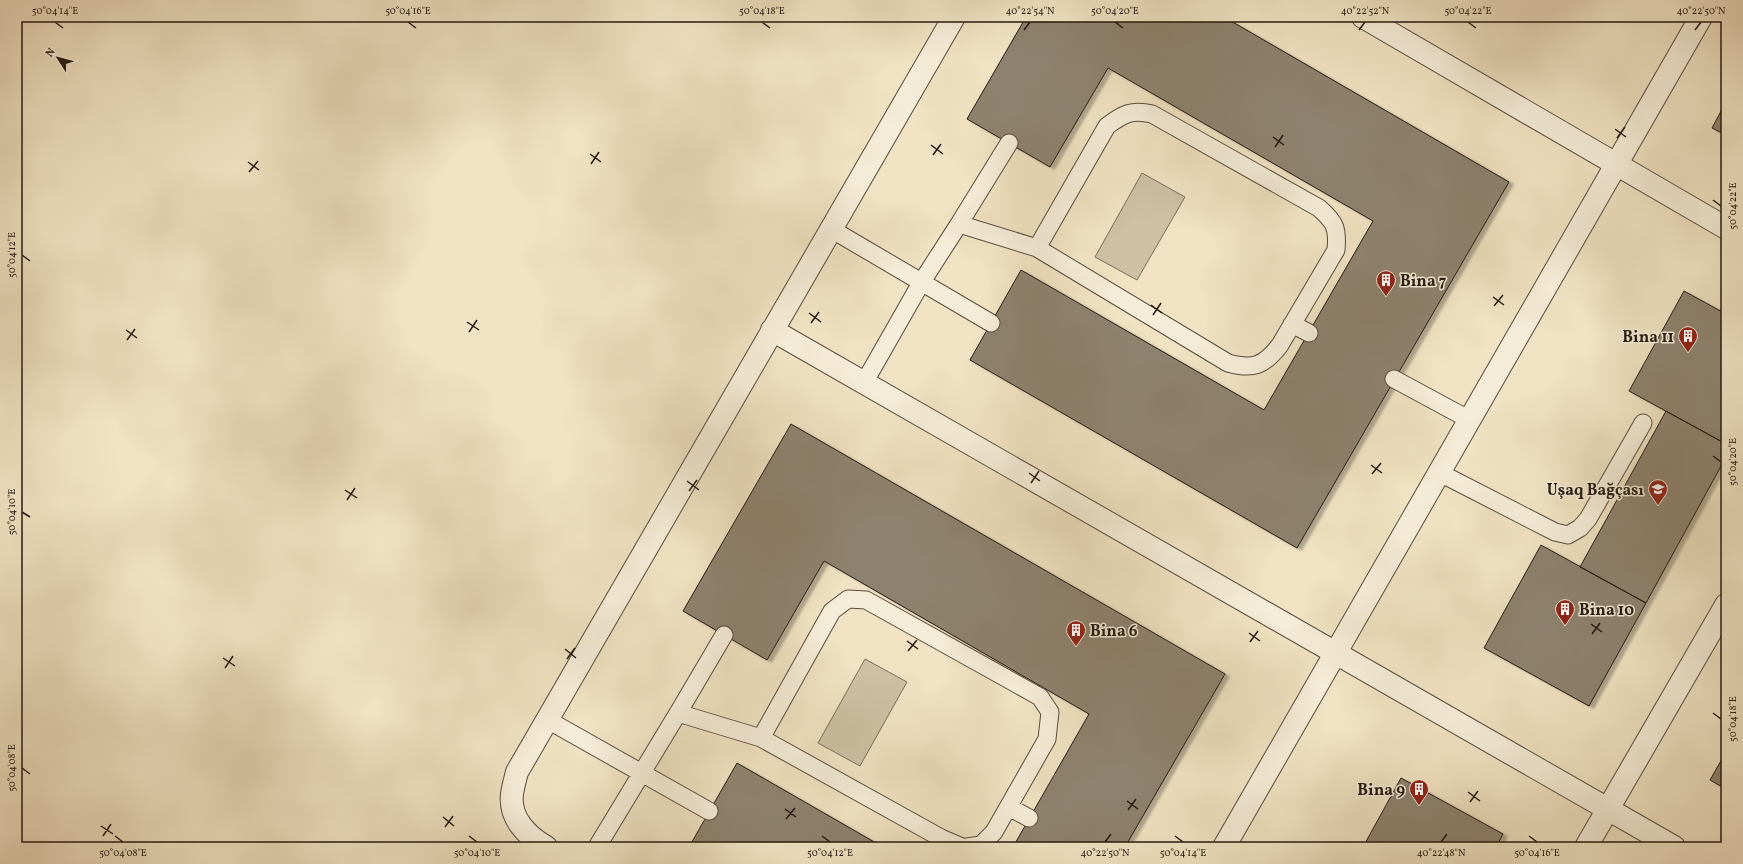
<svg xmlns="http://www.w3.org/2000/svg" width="1743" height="864" viewBox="0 0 1743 864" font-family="Vollkorn,serif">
<defs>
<filter id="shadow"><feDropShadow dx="4.5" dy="2.5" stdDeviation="1" flood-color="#0004"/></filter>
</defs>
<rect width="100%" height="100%" fill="#f0e2c2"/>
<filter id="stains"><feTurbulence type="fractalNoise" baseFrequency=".005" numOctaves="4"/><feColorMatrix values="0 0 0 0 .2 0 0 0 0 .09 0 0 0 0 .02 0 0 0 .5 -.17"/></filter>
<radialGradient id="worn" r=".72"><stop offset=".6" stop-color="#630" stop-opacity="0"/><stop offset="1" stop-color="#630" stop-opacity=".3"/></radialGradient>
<path fill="#cdc0a4" stroke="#786d5b" d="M 1142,173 L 1185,197 L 1137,280 L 1095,257 Z
M 865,659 L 907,682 L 860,766 L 818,743 Z"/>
<path fill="#8e826e" stroke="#241a12" filter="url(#shadow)" d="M 1026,17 L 1224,17 L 1509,182 L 1297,548 L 970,360 L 1021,270 L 1264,410 L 1373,221 L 1108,68 L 1050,167 L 967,119 Z
M 1726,102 L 1726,135 L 1712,128 Z
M 1684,291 L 1726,314 L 1726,444 L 1629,391 Z
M 1666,411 L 1726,444 L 1726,457 L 1646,603 L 1580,567 Z
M 791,424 L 1225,674 L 1125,847 L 1013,847 L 1089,714 L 824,561 L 767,660 L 683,611 Z
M 1541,545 L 1646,603 L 1589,706 L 1484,648 Z
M 1726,752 L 1726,789 L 1710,780 Z
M 737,763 L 883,847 L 689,847 Z
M 1401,778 L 1503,834 L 1496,847 L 1363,847 Z"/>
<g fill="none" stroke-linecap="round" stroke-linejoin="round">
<g stroke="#574c3e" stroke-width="19">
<path id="lane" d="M 959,224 L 1009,143
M 831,229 L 991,323
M 1292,324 L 1309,333
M 1394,379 L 1470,420
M 864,383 L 921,283 L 959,224 L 1037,248 L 1228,363 C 1253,370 1264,366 1280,345 L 1336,250 C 1338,228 1335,222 1319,208 L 1152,114 C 1132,109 1123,114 1107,126 L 1037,248
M 1440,473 L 1555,532 L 1568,535 L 1580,528 L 1588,519 L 1643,423
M 678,713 L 724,635
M 546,719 L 709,811
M 761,738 L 832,611 L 848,599 L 866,600 L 1040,697 L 1050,712 L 1047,739 L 994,832 L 981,845 L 967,847
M 1009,807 L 1029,818
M 597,847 L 678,713 L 761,738 L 941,838 L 962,847"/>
</g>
<g stroke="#574c3e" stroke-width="24">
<path id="street" d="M 1363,17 L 1726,228
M 772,330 L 1674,847
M 546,847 C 527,836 509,818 512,794 C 513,787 515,780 517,772 L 954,17
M 1224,847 L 1701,17
M 1586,847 L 1726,605"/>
</g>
<use href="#lane" stroke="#f5ecd7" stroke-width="17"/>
<use href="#street" stroke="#f5ecd7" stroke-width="22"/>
</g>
<path fill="none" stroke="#241a12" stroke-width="1.5" d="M 55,22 L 63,28M 408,22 L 416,28M 762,22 L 770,28M 1115,22 L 1123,28M 1468,22 L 1476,28M 1024,30 L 1030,22M 1359,30 L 1365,22M 1695,30 L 1701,22M 1615,129 L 1626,137M 1273,137 L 1284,145M 1617,138 L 1625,127M 931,145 L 943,154M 1275,147 L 1283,135M 590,154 L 601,162M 933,155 L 941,144M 248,162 L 259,170M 591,164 L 599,152M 249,172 L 258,161M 1713,200 L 1721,206M 22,255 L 30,261M 1493,297 L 1504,305M 1151,305 L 1162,313M 1494,306 L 1503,295M 809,313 L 821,322M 1153,315 L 1161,303M 467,322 L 479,330M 811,323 L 819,312M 126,330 L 137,338M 469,332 L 477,320M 127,340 L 135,329M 1713,456 L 1721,462M 1371,465 L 1382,473M 1029,473 L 1040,481M 1372,474 L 1381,463M 687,481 L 699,490M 1031,483 L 1039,471M 345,490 L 357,498M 689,491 L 697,480M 347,500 L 355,488M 22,512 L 30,517M 1591,624 L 1602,632M 1249,633 L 1260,641M 1592,634 L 1600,623M 907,641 L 918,649M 1250,642 L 1258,631M 565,649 L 576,658M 908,651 L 917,640M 223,658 L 235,666M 567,659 L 575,648M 225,668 L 233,656M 1713,713 L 1721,719M 22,768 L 30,774M 1468,792 L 1480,801M 1127,801 L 1138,809M 1470,802 L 1478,791M 785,809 L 796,817M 1128,810 L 1136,799M 443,817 L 454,826M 786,819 L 795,808M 101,826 L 113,834M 445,827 L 453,816M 103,836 L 111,824M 115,836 L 123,842M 469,836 L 477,842M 822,836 L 830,842M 1175,836 L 1183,842M 1529,836 L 1537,842M 1105,842 L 1111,834M 1441,842 L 1447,834"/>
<defs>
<g id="building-pin" transform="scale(1)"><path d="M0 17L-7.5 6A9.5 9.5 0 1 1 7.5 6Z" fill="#8f2418" stroke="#f5ecd7"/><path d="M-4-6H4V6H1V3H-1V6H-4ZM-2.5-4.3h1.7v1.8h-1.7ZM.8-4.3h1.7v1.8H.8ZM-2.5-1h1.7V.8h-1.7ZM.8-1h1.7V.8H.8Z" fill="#fff"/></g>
<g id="school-pin" transform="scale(1)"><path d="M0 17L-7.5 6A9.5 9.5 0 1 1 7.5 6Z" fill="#8f2418" stroke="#f5ecd7"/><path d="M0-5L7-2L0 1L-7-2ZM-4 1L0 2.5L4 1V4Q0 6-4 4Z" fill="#fff"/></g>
</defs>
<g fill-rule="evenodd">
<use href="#building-pin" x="1386" y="280"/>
<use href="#building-pin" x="1688" y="336"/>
<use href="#school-pin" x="1658" y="489"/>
<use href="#building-pin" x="1565" y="609"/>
<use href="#building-pin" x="1076" y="630"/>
<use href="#building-pin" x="1419" y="789"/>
</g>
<g text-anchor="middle" stroke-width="3" stroke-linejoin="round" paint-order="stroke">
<g font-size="16" font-weight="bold" fill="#241a12" stroke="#f5ecd7" text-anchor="start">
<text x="1400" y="286">Bina 7</text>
<text x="1674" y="342" text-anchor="end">Bina 11</text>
<text x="1644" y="495" text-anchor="end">Uşaq Bağçası</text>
<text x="1579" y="615">Bina 10</text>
<text x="1090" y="636">Bina 6</text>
<text x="1405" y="795" text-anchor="end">Bina 9</text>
</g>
</g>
<rect width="1743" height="864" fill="none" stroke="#f0e2c2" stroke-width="44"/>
<g transform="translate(58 58) rotate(306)" stroke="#f5ecd7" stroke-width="3" paint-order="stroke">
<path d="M0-3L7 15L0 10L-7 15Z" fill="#241a12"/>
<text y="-6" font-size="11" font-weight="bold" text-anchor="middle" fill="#241a12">N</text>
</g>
<rect x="22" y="22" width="1699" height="820" fill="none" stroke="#241a12" stroke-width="1.5"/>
<g font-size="10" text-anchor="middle" fill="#241a12">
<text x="55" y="14">50°04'14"E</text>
<text x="408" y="14">50°04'16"E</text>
<text x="762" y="14">50°04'18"E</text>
<text x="1030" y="14">40°22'54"N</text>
<text x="1115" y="14">50°04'20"E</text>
<text x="1365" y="14">40°22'52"N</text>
<text x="1468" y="14">50°04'22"E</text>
<text x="1701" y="14">40°22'50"N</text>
<text transform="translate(1732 206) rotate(-90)" y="4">50°04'22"E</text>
<text transform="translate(11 255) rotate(-90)" y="4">50°04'12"E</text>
<text transform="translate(1732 462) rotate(-90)" y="4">50°04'20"E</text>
<text transform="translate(11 512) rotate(-90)" y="4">50°04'10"E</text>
<text transform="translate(1732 719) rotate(-90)" y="4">50°04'18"E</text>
<text transform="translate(11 768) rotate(-90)" y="4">50°04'08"E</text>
<text x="123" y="856">50°04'08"E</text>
<text x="477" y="856">50°04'10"E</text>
<text x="830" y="856">50°04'12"E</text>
<text x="1105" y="856">40°22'50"N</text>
<text x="1183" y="856">50°04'14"E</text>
<text x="1441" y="856">40°22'48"N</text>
<text x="1537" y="856">50°04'16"E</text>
</g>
<rect width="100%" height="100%" filter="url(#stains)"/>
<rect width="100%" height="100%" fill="url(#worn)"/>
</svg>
